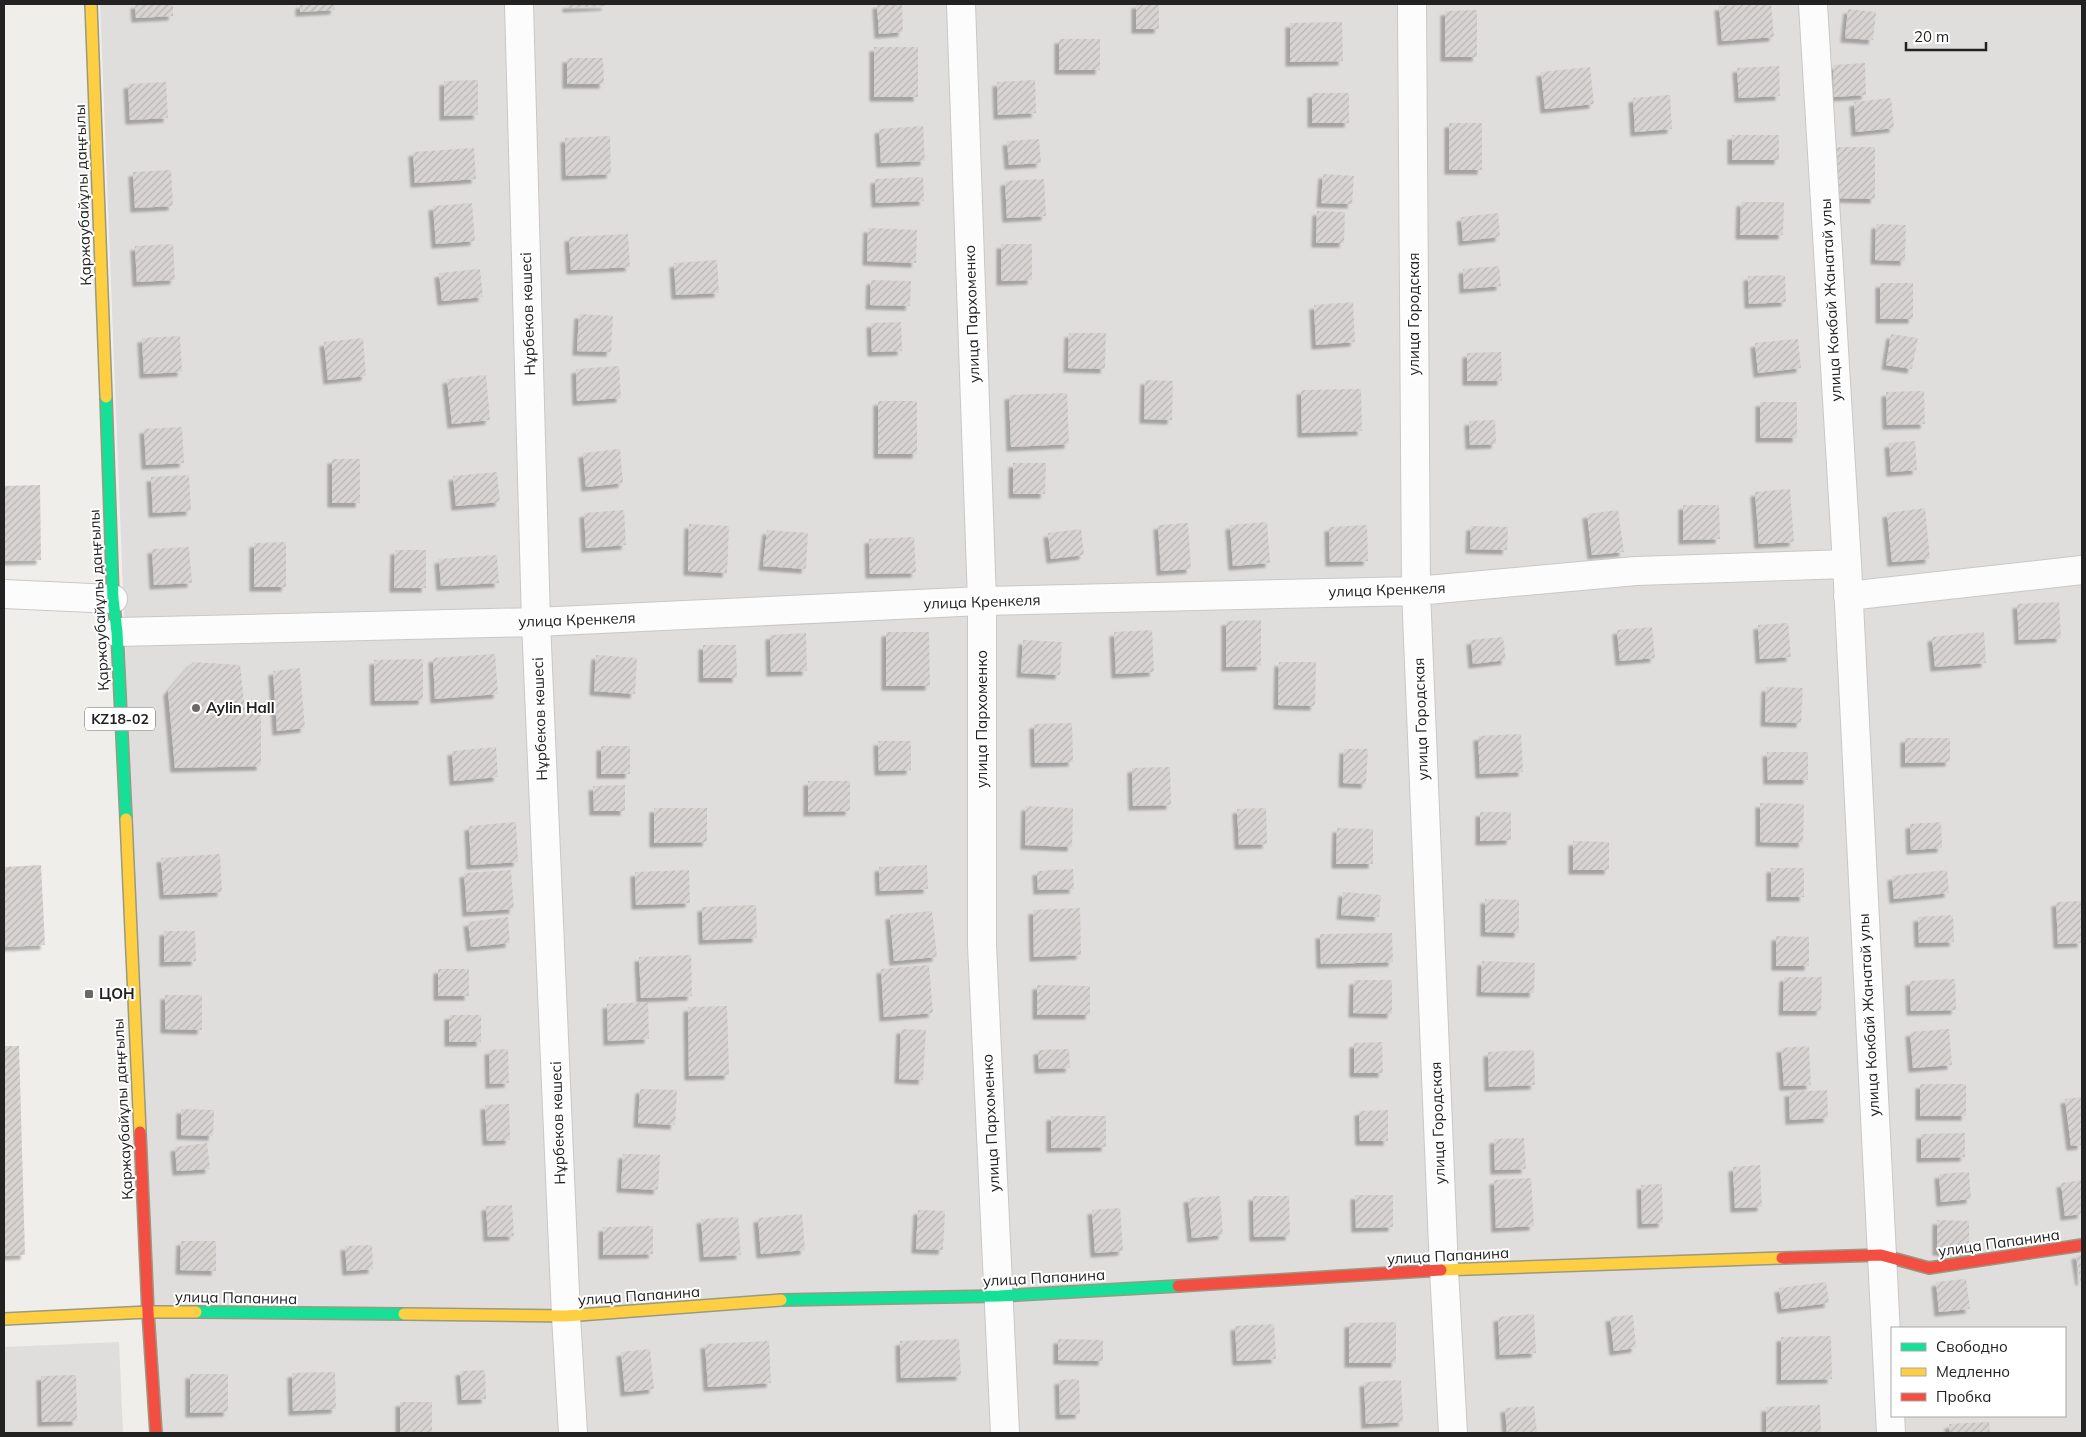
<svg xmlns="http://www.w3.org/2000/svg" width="2086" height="1437" viewBox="0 0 2086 1437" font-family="Mulish,sans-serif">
<defs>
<pattern id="building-hatch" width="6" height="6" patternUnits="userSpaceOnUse" patternTransform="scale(1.25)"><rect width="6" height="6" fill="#d7d4d2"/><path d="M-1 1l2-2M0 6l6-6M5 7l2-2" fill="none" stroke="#b8b6b4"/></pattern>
<filter id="shadow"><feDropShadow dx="-4.5" dy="4.5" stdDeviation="1" flood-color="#0004"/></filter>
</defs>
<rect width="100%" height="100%" fill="#f0eeeb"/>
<path fill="#dfdedc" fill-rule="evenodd" d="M 100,4 L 2082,4 L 2082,1433 L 156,1433 ZM 1892,1328 L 2065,1328 L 2065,1416 L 1892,1416 Z
M 119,1342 L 123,1433 L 4,1433 L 4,1347 Z"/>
<path fill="url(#building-hatch)" filter="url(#shadow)" d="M 135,4 L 173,4 L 173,16 L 136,18 Z
M 300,4 L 335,4 L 335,10 L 300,12 Z
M 567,4 L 606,4 L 606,6 L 567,8 Z
M 877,4 L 902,4 L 903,32 L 879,34 Z
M 1136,4 L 1159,4 L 1159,29 L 1136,29 Z
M 1756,4 L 1771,4 L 1774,37 L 1722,41 L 1719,6 Z
M 1848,9 L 1876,12 L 1873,40 L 1845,38 Z
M 1477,10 L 1477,57 L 1445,57 L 1445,11 Z
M 1342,22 L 1343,61 L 1290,62 L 1290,23 Z
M 1059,39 L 1100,39 L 1100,70 L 1059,70 Z
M 874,47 L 918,47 L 918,97 L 874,97 Z
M 567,58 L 603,58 L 604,84 L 567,84 Z
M 1865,63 L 1866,95 L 1834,97 L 1833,65 Z
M 1779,66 L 1780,96 L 1739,98 L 1737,68 Z
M 1590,67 L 1594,104 L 1545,109 L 1541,72 Z
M 478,80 L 478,115 L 444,116 L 444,81 Z
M 1035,80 L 1036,113 L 998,115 L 997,82 Z
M 166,82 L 168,118 L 130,120 L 128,84 Z
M 1312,93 L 1349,93 L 1349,123 L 1312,123 Z
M 1670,95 L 1672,129 L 1635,132 L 1633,98 Z
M 1891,98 L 1894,128 L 1856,132 L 1854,102 Z
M 1449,123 L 1482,123 L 1482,170 L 1449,170 Z
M 923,126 L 925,161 L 881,163 L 879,129 Z
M 1732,135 L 1779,135 L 1779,160 L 1732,160 Z
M 610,136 L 611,174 L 566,176 L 565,138 Z
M 1039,139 L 1041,163 L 1009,165 L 1007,141 Z
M 1836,147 L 1875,147 L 1875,199 L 1835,198 Z
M 474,148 L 476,179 L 415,183 L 413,152 Z
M 171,170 L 173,206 L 135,208 L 133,172 Z
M 1323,174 L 1354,176 L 1352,204 L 1321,203 Z
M 923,177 L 924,201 L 876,203 L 875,179 Z
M 1044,179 L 1046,216 L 1007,218 L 1005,181 Z
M 1741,202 L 1784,202 L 1783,235 L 1740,235 Z
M 472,203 L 475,241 L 436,244 L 433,206 Z
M 1317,211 L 1345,212 L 1344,243 L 1316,243 Z
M 1498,213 L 1500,237 L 1463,241 L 1461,217 Z
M 1876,224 L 1906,225 L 1905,261 L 1875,260 Z
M 868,228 L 917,230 L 916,263 L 867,261 Z
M 628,234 L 630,267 L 571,270 L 569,237 Z
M 173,244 L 175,280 L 137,282 L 135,246 Z
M 1001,244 L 1032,244 L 1032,280 L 1001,281 Z
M 717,260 L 719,293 L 676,295 L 674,263 Z
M 1499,266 L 1501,286 L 1464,289 L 1463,269 Z
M 480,269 L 483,297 L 442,301 L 439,273 Z
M 1785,275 L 1786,302 L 1749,304 L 1748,276 Z
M 871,280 L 911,281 L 910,306 L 870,305 Z
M 1880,283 L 1913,283 L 1913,319 L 1880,319 Z
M 1353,302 L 1355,342 L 1316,345 L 1314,305 Z
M 579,314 L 613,316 L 611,352 L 577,351 Z
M 901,322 L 902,351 L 872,352 L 871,323 Z
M 1069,333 L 1106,333 L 1105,369 L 1068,368 Z
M 1891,334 L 1918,338 L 1912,369 L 1886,365 Z
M 180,336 L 182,372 L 144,374 L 142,338 Z
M 363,338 L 366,376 L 328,380 L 324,342 Z
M 1798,339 L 1801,368 L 1758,373 L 1755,343 Z
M 1501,352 L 1502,381 L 1467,381 L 1467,353 Z
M 619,366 L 621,398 L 577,401 L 576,369 Z
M 486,375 L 490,420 L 452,424 L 447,379 Z
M 1145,380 L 1173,381 L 1172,420 L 1144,419 Z
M 1361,389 L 1362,431 L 1302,433 L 1301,390 Z
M 1924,391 L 1925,424 L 1887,425 L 1886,392 Z
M 1067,393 L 1069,444 L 1011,447 L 1009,395 Z
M 878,401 L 917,401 L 917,454 L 878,454 Z
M 1760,402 L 1797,402 L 1797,438 L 1760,438 Z
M 1495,420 L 1496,444 L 1470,445 L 1469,421 Z
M 182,427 L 184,463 L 146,465 L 144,429 Z
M 1915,441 L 1917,470 L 1891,472 L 1889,443 Z
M 620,449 L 623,483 L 586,487 L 583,453 Z
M 332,459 L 360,459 L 360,503 L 332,503 Z
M 1013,463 L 1046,463 L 1045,494 L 1013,494 Z
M 497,472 L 500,502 L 456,506 L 453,476 Z
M 189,475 L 191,511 L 153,513 L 151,477 Z
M 40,485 L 41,560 L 4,561 L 4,486 Z
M 1790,489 L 1794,542 L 1759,544 L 1755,492 Z
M 1683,505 L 1719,505 L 1720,539 L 1683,540 Z
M 1925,508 L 1930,559 L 1892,562 L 1887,513 Z
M 624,510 L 626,545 L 586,548 L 584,513 Z
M 1618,510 L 1624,552 L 1592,555 L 1587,514 Z
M 1267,522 L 1270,563 L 1233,566 L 1230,525 Z
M 1188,523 L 1191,569 L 1161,571 L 1158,525 Z
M 689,524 L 729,526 L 727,573 L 688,571 Z
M 1367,525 L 1368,561 L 1330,562 L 1329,527 Z
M 1471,526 L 1508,527 L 1507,550 L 1470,549 Z
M 1081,529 L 1084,555 L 1051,559 L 1048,533 Z
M 767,530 L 808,533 L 806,569 L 763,566 Z
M 914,537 L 916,573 L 870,574 L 869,539 Z
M 286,542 L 286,587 L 254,587 L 254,543 Z
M 189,547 L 192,583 L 154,585 L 152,549 Z
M 395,550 L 426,550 L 426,588 L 394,588 Z
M 497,555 L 499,583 L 441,586 L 439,559 Z
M 2059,602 L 2061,638 L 2019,640 L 2017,604 Z
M 1261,620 L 1261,666 L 1226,667 L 1226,621 Z
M 1788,623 L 1791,657 L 1760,659 L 1758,625 Z
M 1652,627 L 1655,658 L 1620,661 L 1617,630 Z
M 1152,630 L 1154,672 L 1116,674 L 1114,632 Z
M 886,632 L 929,632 L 930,686 L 886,686 Z
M 1984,632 L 1986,663 L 1935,667 L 1932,637 Z
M 806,633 L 807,671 L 771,672 L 770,635 Z
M 1503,637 L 1506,660 L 1473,664 L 1471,640 Z
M 1023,640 L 1062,642 L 1060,675 L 1021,673 Z
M 703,645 L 736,645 L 737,678 L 703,678 Z
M 495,654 L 498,694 L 435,699 L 433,658 Z
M 596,655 L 637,658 L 635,694 L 594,691 Z
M 423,659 L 423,700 L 375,701 L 374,660 Z
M 193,662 L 240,665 L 245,711 L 261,711 L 261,766 L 175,768 L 168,691 Z
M 1279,662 L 1316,662 L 1315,706 L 1278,705 Z
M 300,668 L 305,728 L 277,731 L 273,671 Z
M 1766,687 L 1803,688 L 1801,723 L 1765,722 Z
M 1072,723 L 1073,762 L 1035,763 L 1034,724 Z
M 1521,734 L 1523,772 L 1480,774 L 1478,736 Z
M 1905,738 L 1950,738 L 1950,762 L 1905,763 Z
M 878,741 L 911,741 L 911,770 L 879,771 Z
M 601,746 L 630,746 L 630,774 L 601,774 Z
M 496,747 L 498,777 L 454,781 L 452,751 Z
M 1344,749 L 1368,749 L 1366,784 L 1343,783 Z
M 1767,752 L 1808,752 L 1808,780 L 1768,780 Z
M 1170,767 L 1171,805 L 1133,806 L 1132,768 Z
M 808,781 L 850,781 L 850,811 L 808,812 Z
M 625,785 L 625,811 L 594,811 L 593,786 Z
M 1760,803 L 1804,804 L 1803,843 L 1760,842 Z
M 1026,806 L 1073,808 L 1072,847 L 1025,845 Z
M 654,808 L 707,808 L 707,842 L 654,843 Z
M 1266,808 L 1267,844 L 1239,845 L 1237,809 Z
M 1480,812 L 1511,812 L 1511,840 L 1480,841 Z
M 516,822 L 518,862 L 471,865 L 469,826 Z
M 1941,822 L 1942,848 L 1911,850 L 1910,824 Z
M 1337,828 L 1373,829 L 1373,864 L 1336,864 Z
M 1573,841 L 1609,842 L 1609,870 L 1573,870 Z
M 220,854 L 222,892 L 164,895 L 161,858 Z
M 41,865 L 45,945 L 4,947 L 4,867 Z
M 927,865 L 928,889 L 880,891 L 879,867 Z
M 1771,868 L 1804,868 L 1804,897 L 1771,897 Z
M 1073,869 L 1074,889 L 1038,890 L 1037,871 Z
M 511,870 L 514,909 L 467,912 L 464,873 Z
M 689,870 L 690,903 L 636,905 L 635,872 Z
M 1947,870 L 1949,893 L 1894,899 L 1892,876 Z
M 1343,892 L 1381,895 L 1379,917 L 1341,915 Z
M 1485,899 L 1519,900 L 1519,933 L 1485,932 Z
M 2082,901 L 2082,943 L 2058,944 L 2056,902 Z
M 756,905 L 757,938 L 703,940 L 702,907 Z
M 1080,908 L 1081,955 L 1034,957 L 1033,910 Z
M 932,911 L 937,957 L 894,961 L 890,915 Z
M 1953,915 L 1954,942 L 1919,943 L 1918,917 Z
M 508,917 L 510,943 L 471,947 L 468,922 Z
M 164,931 L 195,931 L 196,961 L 164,962 Z
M 1392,933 L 1393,962 L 1321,964 L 1320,934 Z
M 1776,936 L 1809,937 L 1809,966 L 1776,966 Z
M 691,955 L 692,996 L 641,998 L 639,957 Z
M 1482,961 L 1535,963 L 1534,993 L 1481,992 Z
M 929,965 L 933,1013 L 884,1017 L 881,969 Z
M 438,969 L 469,969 L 469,996 L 438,996 Z
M 1784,977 L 1822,977 L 1821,1011 L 1783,1011 Z
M 1955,979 L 1956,1010 L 1911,1011 L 1910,981 Z
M 1354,980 L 1392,980 L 1392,1014 L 1353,1013 Z
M 1037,985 L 1090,986 L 1090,1015 L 1037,1015 Z
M 165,995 L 202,995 L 202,1030 L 165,1029 Z
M 648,1002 L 649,1039 L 608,1041 L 607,1004 Z
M 727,1006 L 729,1075 L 689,1076 L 688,1007 Z
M 449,1015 L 481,1015 L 481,1042 L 449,1042 Z
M 901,1029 L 926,1030 L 923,1080 L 899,1079 Z
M 1949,1029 L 1952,1065 L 1913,1068 L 1910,1032 Z
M 1382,1042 L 1383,1073 L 1354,1073 L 1354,1043 Z
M 4,1046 L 19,1046 L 25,1255 L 4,1256 Z
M 1809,1046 L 1811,1085 L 1784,1086 L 1781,1048 Z
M 508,1049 L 509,1083 L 490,1084 L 489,1050 Z
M 1069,1049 L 1070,1068 L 1039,1069 L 1038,1050 Z
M 1534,1050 L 1535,1085 L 1489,1087 L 1488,1052 Z
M 1920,1084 L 1966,1084 L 1966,1116 L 1920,1116 Z
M 640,1089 L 677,1090 L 675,1125 L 638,1123 Z
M 1827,1090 L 1828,1118 L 1790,1120 L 1789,1092 Z
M 2082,1097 L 2082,1145 L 2071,1146 L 2065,1099 Z
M 509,1104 L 510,1140 L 487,1141 L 485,1105 Z
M 181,1109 L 214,1110 L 213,1136 L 181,1135 Z
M 1388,1110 L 1388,1141 L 1360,1141 L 1359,1111 Z
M 1051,1116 L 1106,1116 L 1106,1147 L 1051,1148 Z
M 1965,1133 L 1965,1157 L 1921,1158 L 1921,1134 Z
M 1524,1138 L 1526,1169 L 1495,1170 L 1494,1139 Z
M 207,1143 L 210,1169 L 177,1171 L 175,1147 Z
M 623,1154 L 660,1155 L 658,1190 L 621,1188 Z
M 1760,1165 L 1762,1207 L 1735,1208 L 1733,1167 Z
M 1969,1172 L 1971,1199 L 1941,1202 L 1939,1174 Z
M 1531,1178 L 1534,1226 L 1496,1228 L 1494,1180 Z
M 2082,1180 L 2082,1214 L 2065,1216 L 2061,1183 Z
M 1662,1184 L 1663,1223 L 1642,1224 L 1641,1185 Z
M 1355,1195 L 1393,1195 L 1393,1227 L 1356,1228 Z
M 1220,1196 L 1223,1235 L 1192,1238 L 1188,1198 Z
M 1253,1196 L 1289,1196 L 1290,1236 L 1254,1237 Z
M 512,1205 L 514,1236 L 488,1237 L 486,1206 Z
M 1120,1208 L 1123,1251 L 1095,1253 L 1092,1210 Z
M 918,1210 L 945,1211 L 943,1250 L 916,1249 Z
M 802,1214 L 805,1250 L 761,1254 L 758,1218 Z
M 738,1217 L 741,1255 L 704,1257 L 701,1219 Z
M 1937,1220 L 1969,1221 L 1969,1252 L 1937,1251 Z
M 653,1226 L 653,1254 L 603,1255 L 603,1227 Z
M 181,1241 L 216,1241 L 216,1271 L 180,1270 Z
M 372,1245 L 373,1269 L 347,1271 L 345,1246 Z
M 2082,1254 L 2082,1281 L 2080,1281 L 2076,1255 Z
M 1966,1279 L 1970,1309 L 1939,1312 L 1936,1282 Z
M 1826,1282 L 1829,1303 L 1782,1309 L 1779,1288 Z
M 1534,1314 L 1536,1353 L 1500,1355 L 1498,1317 Z
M 1633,1315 L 1636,1348 L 1614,1351 L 1610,1317 Z
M 1396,1322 L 1396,1363 L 1349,1363 L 1349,1323 Z
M 1274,1324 L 1276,1359 L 1237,1361 L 1235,1326 Z
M 1831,1336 L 1832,1379 L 1781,1380 L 1781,1337 Z
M 959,1339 L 961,1376 L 901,1378 L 900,1341 Z
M 1058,1339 L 1103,1340 L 1103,1361 L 1058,1360 Z
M 769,1341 L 771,1383 L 708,1387 L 705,1344 Z
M 650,1349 L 654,1389 L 625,1392 L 621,1352 Z
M 485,1370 L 486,1399 L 462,1400 L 460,1371 Z
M 335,1372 L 336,1409 L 293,1411 L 292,1373 Z
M 190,1374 L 228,1374 L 228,1412 L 190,1413 Z
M 76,1375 L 77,1421 L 42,1422 L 41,1376 Z
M 1079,1379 L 1080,1414 L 1060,1415 L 1059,1380 Z
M 1401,1380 L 1403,1422 L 1366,1424 L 1364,1382 Z
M 400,1402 L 432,1402 L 432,1433 L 400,1433 Z
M 1820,1405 L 1821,1433 L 1766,1433 L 1766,1407 Z
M 1534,1406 L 1537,1433 L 1507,1433 L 1505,1408 Z
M 1989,1422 L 1990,1433 L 1950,1433 L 1949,1424 Z"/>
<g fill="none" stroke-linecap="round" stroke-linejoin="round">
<g stroke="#c9c8c7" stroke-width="30">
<path id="street" d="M 519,4 L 536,622 L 566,1316 L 573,1433
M 961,4 L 982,601 L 982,945 L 1005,1433
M 1412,4 L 1416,591 L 1444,1270 L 1453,1433
M 1813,4 L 1847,564 L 1891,1433
M 4,594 L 113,599
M 1848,596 L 2082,570
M 117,632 L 536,622 L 982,601 L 1416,591 L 1636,571 L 1847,564"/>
</g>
<g stroke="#999a82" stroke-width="14">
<path id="fast" d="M 106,397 L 113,599 L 117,632 L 126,819
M 781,1300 L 999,1296 L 1178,1286
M 196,1312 L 404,1314"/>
</g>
<g stroke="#999a82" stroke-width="14">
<path id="slow" d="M 91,4 L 106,397
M 126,819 L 140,1132
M 1441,1270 L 1782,1258
M 404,1314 L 566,1316 L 781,1300
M 4,1319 L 148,1312 L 196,1312"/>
</g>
<g stroke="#999a82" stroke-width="14">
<path id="jam" d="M 140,1132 L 148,1312 L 156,1433
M 1782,1258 L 1881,1255 L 1929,1268 L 2082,1245
M 1178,1286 L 1441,1270"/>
</g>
<use href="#street" stroke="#fdfcfc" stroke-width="28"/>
<use href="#fast" stroke="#16e098" stroke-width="11"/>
<use href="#slow" stroke="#ffcf43" stroke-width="11"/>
<use href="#jam" stroke="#f24e42" stroke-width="11"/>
</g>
<g fill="#6a6968" stroke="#fff" stroke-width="2">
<circle cx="196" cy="708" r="5"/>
<rect x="84" y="989" width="10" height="10" rx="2.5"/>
</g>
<g text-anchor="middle" stroke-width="4" stroke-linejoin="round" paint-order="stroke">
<rect fill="#fff" stroke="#646464" stroke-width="1" x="85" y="707.5" width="70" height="23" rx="4"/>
<g font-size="14" font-weight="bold" fill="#222">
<text x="120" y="724">KZ18-02</text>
</g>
<g font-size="15" fill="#222" stroke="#fff">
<text transform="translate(83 195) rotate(-92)" y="5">Қаржаубайұлы даңғылы</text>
<text transform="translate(1831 300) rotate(-93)" y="5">улица Кокбай Жанатай улы</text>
<text transform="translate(528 314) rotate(-92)" y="5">Нұрбеков көшесі</text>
<text transform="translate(972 314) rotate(-92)" y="5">улица Пархоменко</text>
<text transform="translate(1414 314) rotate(-90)" y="5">улица Городская</text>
<text transform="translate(1387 590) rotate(-2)" y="5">улица Кренкеля</text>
<text transform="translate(99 600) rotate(-93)" y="5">Қаржаубайұлы даңғылы</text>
<text transform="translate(982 602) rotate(-2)" y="5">улица Кренкеля</text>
<text transform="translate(577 620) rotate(-2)" y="5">улица Кренкеля</text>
<text transform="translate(540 719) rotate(-92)" y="5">Нұрбеков көшесі</text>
<text transform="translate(982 719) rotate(-90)" y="5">улица Пархоменко</text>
<text transform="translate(1421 719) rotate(-92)" y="5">улица Городская</text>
<text transform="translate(1869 1015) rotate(-93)" y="5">улица Кокбай Жанатай улы</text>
<text transform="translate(123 1109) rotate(-93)" y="5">Қаржаубайұлы даңғылы</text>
<text transform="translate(558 1123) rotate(-92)" y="5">Нұрбеков көшесі</text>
<text transform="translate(991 1123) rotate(-93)" y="5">улица Пархоменко</text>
<text transform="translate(1438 1123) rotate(-92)" y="5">улица Городская</text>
<text transform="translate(1999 1243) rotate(-8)" y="5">улица Папанина</text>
<text transform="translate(1448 1256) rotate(-3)" y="5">улица Папанина</text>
<text transform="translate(1044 1278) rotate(-3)" y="5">улица Папанина</text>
<text transform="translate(639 1296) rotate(-4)" y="5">улица Папанина</text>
<text transform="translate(236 1298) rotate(1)" y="5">улица Папанина</text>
</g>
<g font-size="15" font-weight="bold" fill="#222" stroke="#fff" text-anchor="start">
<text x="206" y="713">Aylin Hall</text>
<text x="99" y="999">ЦОН</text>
</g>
</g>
<rect width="2086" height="1437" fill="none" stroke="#222222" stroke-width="10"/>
<rect x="1891" y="1327" width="175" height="90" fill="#ffffff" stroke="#a7a7a7"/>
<rect x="1901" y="1343" width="25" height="8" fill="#16e098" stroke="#a7a7a7"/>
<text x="1936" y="1352" font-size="15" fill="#222222">Свободно</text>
<rect x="1901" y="1368" width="25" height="8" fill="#ffcf43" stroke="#a7a7a7"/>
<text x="1936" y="1377" font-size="15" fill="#222222">Медленно</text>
<rect x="1901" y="1393" width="25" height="8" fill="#f24e42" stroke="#a7a7a7"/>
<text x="1936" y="1402" font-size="15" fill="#222222">Пробка</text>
<path d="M1906 42v8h80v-8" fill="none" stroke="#222222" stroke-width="2.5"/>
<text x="1914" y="42" font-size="15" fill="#222222" stroke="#ffffff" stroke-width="4" paint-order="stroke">20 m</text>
</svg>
